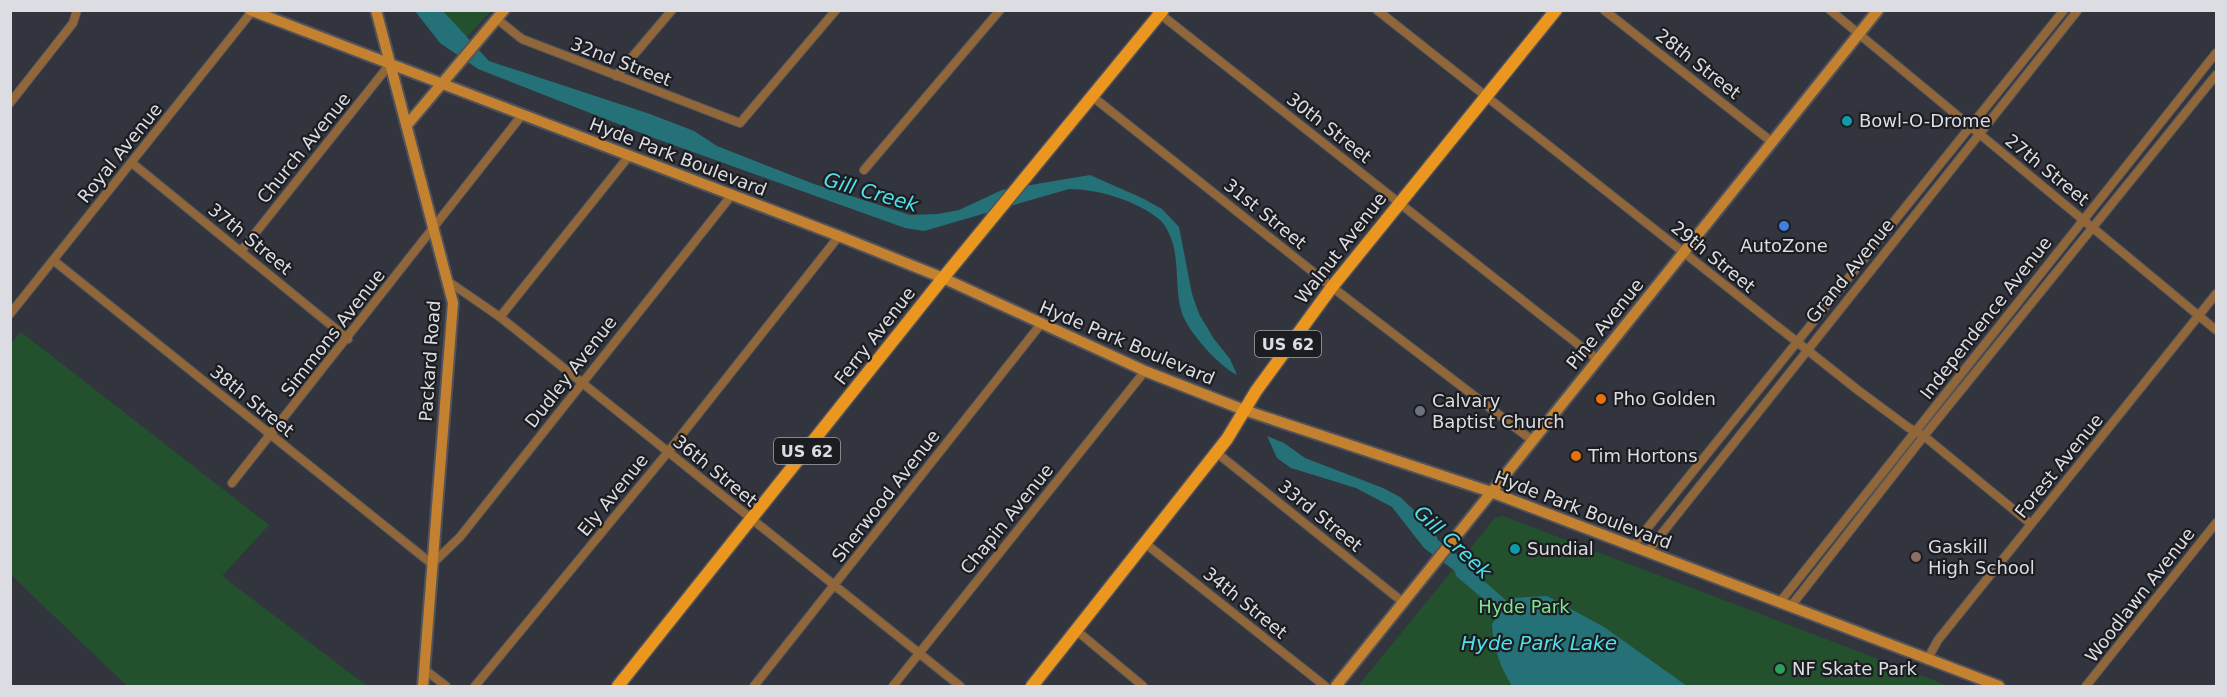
<svg xmlns="http://www.w3.org/2000/svg" width="2227" height="697" viewBox="0 0 2227 697" font-family="'DejaVu Sans',sans-serif">
<rect width="100%" height="100%" fill="#33353e"/>
<path fill="#23512d" d="M 443,11 L 491,11 L 466,38 Z
M 21,332 L 269,525 L 222,576 L 367,686 L 127,686 L 11,575 L 10,344 Z
M 1503,516 L 1949,686 L 1358,686 L 1495,518 Z"/>
<path fill="#247278" d="M 415,11 L 443,11 L 489,61 L 650,114 L 694,131 L 717,146 L 814,184 L 910,215 L 938,214 L 959,210 L 1002,190 L 1090,175 L 1142,198 L 1162,209 L 1179,227 L 1192,294 L 1199,314 L 1214,339 L 1230,359 L 1237,375 C 1219,366 1188,332 1182,313 C 1175,292 1179,266 1173,244 C 1171,237 1166,225 1160,220 C 1138,201 1098,189 1069,189 L 924,231 L 905,228 L 654,138 L 478,69 L 440,43 Z
M 1267,436 L 1284,443 L 1305,458 L 1383,488 L 1400,497 L 1433,528 L 1438,540 L 1464,560 L 1468,567 L 1509,603 L 1513,598 L 1547,596 L 1604,627 L 1687,686 L 1512,686 C 1500,666 1493,648 1492,624 L 1500,613 L 1456,576 L 1455,571 L 1424,548 L 1392,507 L 1356,488 L 1291,468 L 1277,458 Z"/>
<g fill="none" stroke-linecap="round" stroke-linejoin="round">
<g stroke="#51535c" stroke-width="10">
<path id="street" d="M 1155,10 L 1598,360
M 1377,10 L 1859,391 L 1909,428 L 1924,436 L 2031,524
M 1604,10 L 1772,142
M 1830,10 L 2216,330
M 497,19 L 522,39 L 740,123 L 836,10
M 616,76 L 672,10
M 1093,97 L 1332,287 L 1533,441
M 10,103 L 73,23 L 77,10
M 132,163 L 348,339
M 864,170 L 1000,10
M 241,251 L 390,64
M 53,260 L 432,564 L 460,537 L 731,196
M 449,282 L 500,317 L 960,686
M 10,314 L 253,10
M 500,317 L 629,156
M 1217,453 L 1404,603
M 232,483 L 522,115
M 1146,544 L 1325,686
M 1633,546 L 2064,10
M 1648,551 L 2078,10
M 1780,602 L 2216,53
M 1791,606 L 1924,436 L 2216,75
M 1077,631 L 1143,686
M 1927,660 L 1938,640 L 2216,294
M 425,670 L 446,686
M 475,686 L 668,452 L 839,236
M 754,686 L 1041,324
M 893,686 L 1145,371
M 2086,686 L 2216,523"/>
</g>
<g stroke="#51535c" stroke-width="14">
<path id="secondary" d="M 250,10 L 839,236 L 943,278 L 1145,371 L 1244,410 L 1491,492 L 1999,686
M 376,10 L 453,303 L 423,686
M 407,125 L 504,10
M 1336,686 L 1878,10"/>
</g>
<g stroke="#51535c" stroke-width="15">
<path id="primary" d="M 618,686 L 943,278 L 1163,10
M 1032,686 L 1227,439 L 1256,391 L 1332,287 L 1556,10"/>
</g>
<use href="#street" stroke="#916739" stroke-width="8"/>
<use href="#secondary" stroke="#c48230" stroke-width="10"/>
<use href="#primary" stroke="#eb961e" stroke-width="12"/>
</g>
<g fill="#0f9aa8" stroke="#1c1d21" stroke-width="2">
<circle cx="1847" cy="121" r="6"/>
<circle cx="1515" cy="549" r="6"/>
</g>
<circle fill="#3f7fe0" stroke="#1c1d21" stroke-width="2" cx="1784" cy="226" r="6"/>
<g fill="#e8710a" stroke="#1c1d21" stroke-width="2">
<circle cx="1601" cy="399" r="6"/>
<circle cx="1576" cy="456" r="6"/>
</g>
<circle fill="#6b7280" stroke="#1c1d21" stroke-width="2" cx="1420" cy="411" r="6"/>
<circle fill="#8d6e63" stroke="#1c1d21" stroke-width="2" cx="1916" cy="557" r="6"/>
<circle fill="#2e9e5b" stroke="#1c1d21" stroke-width="2" cx="1780" cy="669" r="6"/>
<g text-anchor="middle" stroke-width="4.5" stroke-linejoin="round" paint-order="stroke">
<g fill="#1c1d21" stroke="#a2a3a9" stroke-width="1.5">
<rect x="1255" y="331" width="66" height="26" rx="4.5"/>
<rect x="774" y="438" width="66" height="26" rx="4.5"/>
</g>
<g font-size="16" font-weight="bold" fill="#dcdde3">
<text x="1288" y="350">US 62</text>
<text x="807" y="457">US 62</text>
</g>
<g font-size="18" fill="#dcdde3" stroke="#1c1d21">
<text transform="translate(621 62) rotate(21)" y="6">32nd Street</text>
<text transform="translate(1698 64) rotate(38)" y="6">28th Street</text>
<text transform="translate(1329 128) rotate(38)" y="6">30th Street</text>
<text transform="translate(304 148) rotate(-51)" y="6">Church Avenue</text>
<text transform="translate(120 153) rotate(-51)" y="6">Royal Avenue</text>
<text transform="translate(678 157) rotate(21)" y="6">Hyde Park Boulevard</text>
<text transform="translate(2047 170) rotate(39)" y="6">27th Street</text>
<text transform="translate(1265 214) rotate(39)" y="6">31st Street</text>
<text transform="translate(250 239) rotate(39)" y="6">37th Street</text>
<text transform="translate(1341 248) rotate(-52)" y="6">Walnut Avenue</text>
<text transform="translate(1713 257) rotate(39)" y="6">29th Street</text>
<text transform="translate(1850 271) rotate(-51)" y="6">Grand Avenue</text>
<text transform="translate(1986 318) rotate(-52)" y="6">Independence Avenue</text>
<text transform="translate(1605 324) rotate(-51)" y="6">Pine Avenue</text>
<text transform="translate(333 333) rotate(-52)" y="6">Simmons Avenue</text>
<text transform="translate(875 336) rotate(-52)" y="6">Ferry Avenue</text>
<text transform="translate(1127 343) rotate(23)" y="6">Hyde Park Boulevard</text>
<text transform="translate(430 361) rotate(-86)" y="6">Packard Road</text>
<text transform="translate(571 372) rotate(-52)" y="6">Dudley Avenue</text>
<text transform="translate(252 401) rotate(39)" y="6">38th Street</text>
<text transform="translate(2059 466) rotate(-51)" y="6">Forest Avenue</text>
<text transform="translate(715 471) rotate(39)" y="6">36th Street</text>
<text transform="translate(613 495) rotate(-51)" y="6">Ely Avenue</text>
<text transform="translate(886 496) rotate(-52)" y="6">Sherwood Avenue</text>
<text transform="translate(1583 510) rotate(21)" y="6">Hyde Park Boulevard</text>
<text transform="translate(1320 516) rotate(39)" y="6">33rd Street</text>
<text transform="translate(1007 519) rotate(-51)" y="6">Chapin Avenue</text>
<text transform="translate(2140 595) rotate(-52)" y="6">Woodlawn Avenue</text>
<text transform="translate(1245 603) rotate(39)" y="6">34th Street</text>
</g>
<g font-size="18" fill="#dcdde3" stroke="#1c1d21" text-anchor="start">
<text x="1859" y="127">Bowl-O-Drome</text>
<text x="1784" y="252" text-anchor="middle">AutoZone</text>
<text x="1613" y="405">Pho Golden</text>
<text x="1432" y="407">Calvary<tspan x="1432" dy="21">Baptist Church</tspan></text>
<text x="1588" y="462">Tim Hortons</text>
<text x="1928" y="553">Gaskill<tspan x="1928" dy="21">High School</tspan></text>
<text x="1527" y="555">Sundial</text>
<text x="1792" y="675">NF Skate Park</text>
</g>
<g font-size="18" fill="#7de792" stroke="#1c1d21">
<text x="1524" y="613">Hyde Park</text>
</g>
<g font-size="20" font-style="italic" fill="#4ee1ec" stroke="#1c1d21">
<text transform="translate(871 192) rotate(16)" y="7">Gill Creek</text>
<text transform="translate(1453 542) rotate(43)" y="7">Gill Creek</text>
<text x="1539" y="650">Hyde Park Lake</text>
</g>
</g>
<rect width="2227" height="697" fill="none" stroke="#dcdde3" stroke-width="24"/>
</svg>
